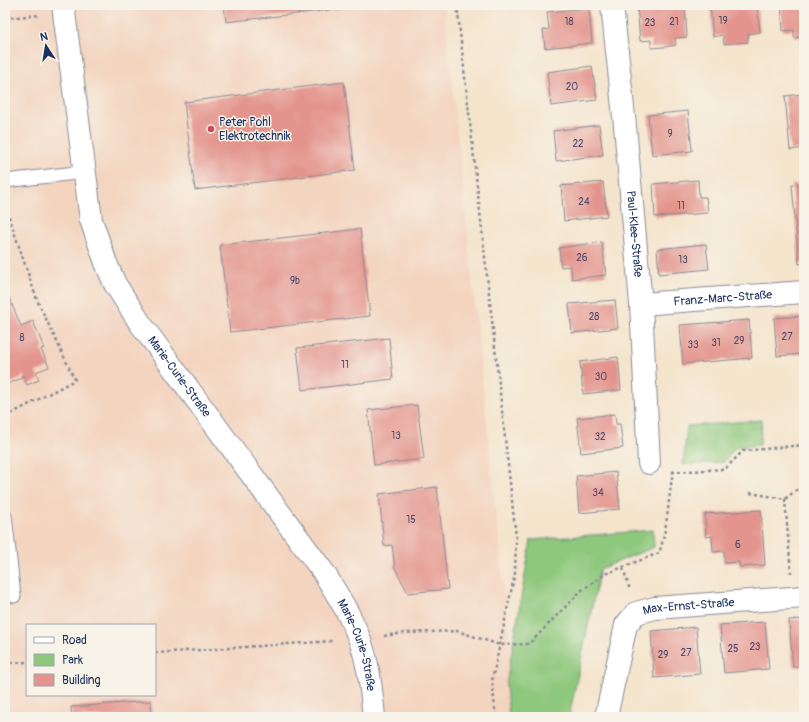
<svg xmlns="http://www.w3.org/2000/svg" width="809" height="722" viewBox="0 0 809 722" font-family="Pangolin,sans-serif">
<rect width="100%" height="100%" fill="#f7f3e8"/>
<filter id="ink" filterUnits="userSpaceOnUse"><feTurbulence type="fractalNoise" baseFrequency=".025" numOctaves="2"/><feDisplacementMap in="SourceGraphic" scale="8" xChannelSelector="R" yChannelSelector="G"/><feConvolveMatrix kernelMatrix="1 2 1 2 8 2 1 2 1" color-interpolation-filters="sRGB"/></filter>
<filter id="wash" filterUnits="userSpaceOnUse"><feTurbulence type="fractalNoise" baseFrequency=".012" numOctaves="4" result="noise"/><feDisplacementMap in="SourceGraphic" scale="16" xChannelSelector="R" yChannelSelector="G"/><feGaussianBlur stdDeviation="0.9" result="paint"/><feColorMatrix in="noise" values="0 0 0 0 0 0 0 0 0 0 0 0 0 0 0 0 0 1.4 0 .05"/><feComposite in="paint" operator="in"/></filter>
<g filter="url(#wash)">
<rect width="100%" height="100%" fill="#f4e4cc"/>
<path fill="#f3d4bf" fill-rule="evenodd" d="M 5,5 L 444,5 L 517,717 L 5,717 ZM 27,625 L 155,625 L 155,695 L 27,695 Z"/>
<path fill="#8ec87d" stroke="#547c6e" d="M 762,420 L 760,445 L 736,447 L 724,462 L 683,465 L 687,426 Z
M 653,530 L 654,547 L 600,569 L 569,717 L 509,717 L 506,685 L 531,540 Z"/>
<g id="blocks">
<path fill="#e3948d" d="M 224,5 L 347,5 L 347,8 L 226,22 Z
M 637,5 L 685,5 L 687,37 L 675,38 L 676,45 L 664,47 L 651,48 L 651,40 L 640,41 Z
M 710,5 L 757,5 L 760,32 L 748,34 L 748,42 L 724,44 L 723,35 L 713,37 Z
M 781,5 L 804,5 L 804,37 L 794,38 L 794,30 L 783,31 Z
M 589,8 L 592,43 L 545,48 L 543,30 L 549,29 L 547,12 Z
M 592,66 L 597,100 L 551,106 L 547,72 Z
M 344,82 L 355,170 L 195,190 L 184,102 Z
M 804,94 L 804,148 L 790,150 L 785,96 Z
M 688,111 L 692,151 L 652,155 L 648,115 Z
M 599,125 L 603,155 L 556,161 L 553,131 Z
M 698,180 L 699,197 L 706,197 L 708,213 L 655,217 L 653,184 Z
M 603,182 L 607,216 L 564,221 L 561,186 Z
M 804,184 L 804,263 L 799,264 L 792,185 Z
M 360,229 L 370,316 L 230,332 L 220,245 Z
M 602,242 L 606,275 L 572,279 L 571,266 L 561,267 L 559,248 Z
M 706,244 L 709,269 L 659,274 L 657,249 Z
M 5,288 L 21,326 L 33,321 L 44,348 L 41,349 L 49,367 L 36,372 L 39,380 L 27,385 L 23,375 L 21,376 L 22,378 L 5,385 Z
M 615,300 L 618,328 L 572,333 L 569,304 Z
M 804,316 L 804,354 L 777,356 L 774,318 Z
M 749,320 L 752,358 L 683,364 L 680,325 Z
M 389,338 L 393,379 L 302,390 L 297,348 Z
M 618,357 L 621,390 L 583,394 L 580,362 Z
M 417,405 L 424,459 L 374,465 L 368,410 Z
M 615,414 L 616,424 L 620,424 L 623,448 L 581,453 L 577,418 Z
M 616,472 L 620,509 L 579,513 L 576,476 Z
M 437,487 L 448,589 L 408,593 L 395,568 L 392,545 L 384,546 L 379,494 Z
M 761,510 L 765,565 L 740,567 L 739,562 L 724,563 L 724,551 L 713,552 L 712,536 L 706,537 L 705,514 Z
M 804,619 L 804,667 L 793,667 L 789,620 Z
M 765,622 L 769,669 L 724,673 L 720,625 Z
M 696,627 L 700,674 L 654,678 L 651,631 Z
M 151,701 L 152,717 L 72,717 L 71,707 Z"/>
</g>
</g>
<g filter="url(#ink)">
<use href="#blocks" fill-opacity="0" stroke="#888a95" stroke-width="1"/>
<g fill="none" stroke-linecap="round" stroke-linejoin="round">
<g stroke="#888a95" stroke-width="15">
<path id="service" d="M 5,181 L 85,172
M 5,516 L 14,596"/>
</g>
<g stroke="#888a95" stroke-width="24">
<g id="minor">
<path id="s1" d="M 63,5 L 91,220 L 106,263 L 115,284 L 140,323 L 324,573 C 342,602 360,630 367,665 C 371,682 372,700 374,717"/>
<path id="s2" d="M 612,5 L 625,126 L 641,304 L 649,463"/>
<path id="s3" d="M 641,304 L 804,292"/>
<path id="s4" d="M 606,717 L 626,625 L 636,613 L 655,608 L 804,597"/>
</g>
</g>
<path stroke="#888a95" stroke-width="2.5" stroke-dasharray="3 3" stroke-linecap="butt" d="M 457,5 L 516,537 L 515,573 L 492,681 L 496,717
M 5,18 L 40,15
M 5,205 L 37,300 L 75,380 L 5,417
M 672,472 L 725,469 L 743,451 L 804,445
M 750,493 L 785,499 L 804,484
M 785,499 L 791,573
M 623,568 L 630,590
M 384,636 L 404,633 L 457,631 L 500,645 L 529,644 L 582,590 L 605,574 L 659,553 C 668,528 668,499 673,472
M 155,653 L 333,641
M 5,663 L 27,662"/>
<use href="#service" stroke="#fff" stroke-width="13"/>
<use href="#minor" stroke="#fff" stroke-width="22"/>
</g>
</g>
<circle fill="#d1495b" stroke="#f7f3e8" stroke-width="1.5" cx="211" cy="129" r="4"/>
<g text-anchor="middle" stroke-width="3" stroke-linejoin="round" paint-order="stroke">
<g font-size="10" fill="#4d486a">
<text x="723" y="24">19</text>
<text x="569" y="25">18</text>
<text x="674" y="25">21</text>
<text x="650" y="26">23</text>
<text x="572" y="90">20</text>
<text x="670" y="137">9</text>
<text x="578" y="147">22</text>
<text x="584" y="205">24</text>
<text x="681" y="209">11</text>
<text x="582" y="261">26</text>
<text x="683" y="263">13</text>
<text x="295" y="284">9b</text>
<text x="594" y="320">28</text>
<text x="787" y="340">27</text>
<text x="22" y="341">8</text>
<text x="739" y="344">29</text>
<text x="716" y="346">31</text>
<text x="693" y="348">33</text>
<text x="345" y="368">11</text>
<text x="601" y="380">30</text>
<text x="396" y="439">13</text>
<text x="600" y="440">32</text>
<text x="598" y="496">34</text>
<text x="411" y="523">15</text>
<text x="738" y="548">6</text>
<text x="755" y="650">23</text>
<text x="733" y="652">25</text>
<text x="686" y="656">27</text>
<text x="663" y="658">29</text>
</g>
<g font-size="12" fill="#1b2f5e" stroke="#f7f3e8" text-anchor="start">
<text x="219" y="126">Peter Pohl<tspan x="219" dy="14">Elektrotechnik</tspan></text>
</g>
<g font-size="12" fill="#1b2f5e" stroke="#f7f3e8">
<text dy="4" stroke="none"><textPath href="#s2" startOffset="230">Paul-Klee-Straße</textPath></text>
<text dy="4" stroke="none"><textPath href="#s3" startOffset="82">Franz-Marc-Straße</textPath></text>
<text dy="4" stroke="none"><textPath href="#s1" startOffset="398">Marie-Curie-Straße</textPath></text>
<text dy="4" stroke="none"><textPath href="#s4" startOffset="163">Max-Ernst-Straße</textPath></text>
<text dy="4" stroke="none"><textPath href="#s1" startOffset="722">Marie-Curie-Straße</textPath></text>
</g>
</g>
<rect width="809" height="722" fill="none" stroke="#f7f3e8" stroke-width="20"/>
<rect x="26" y="624" width="130" height="72" fill="#f7f3e8" stroke="#9fa5b1"/>
<rect x="34" y="637" width="20" height="6" fill="#ffffff" stroke="#9fa5b1"/>
<text x="62" y="644" font-size="12" fill="#1b2f5e">Road</text>
<rect x="34" y="654" width="20" height="12" fill="#8ec87d" stroke="#9fa5b1"/>
<text x="62" y="664" font-size="12" fill="#1b2f5e">Park</text>
<rect x="34" y="674" width="20" height="12" fill="#e3948d" stroke="#9fa5b1"/>
<text x="62" y="684" font-size="12" fill="#1b2f5e">Building</text>
<g transform="translate(46 46) rotate(348)" stroke="#f7f3e8" stroke-width="3" paint-order="stroke">
<path d="M0-3L7 15L0 10L-7 15Z" fill="#1b2f5e"/>
<text y="-6" font-size="11" font-weight="bold" text-anchor="middle" fill="#1b2f5e">N</text>
</g>
</svg>
